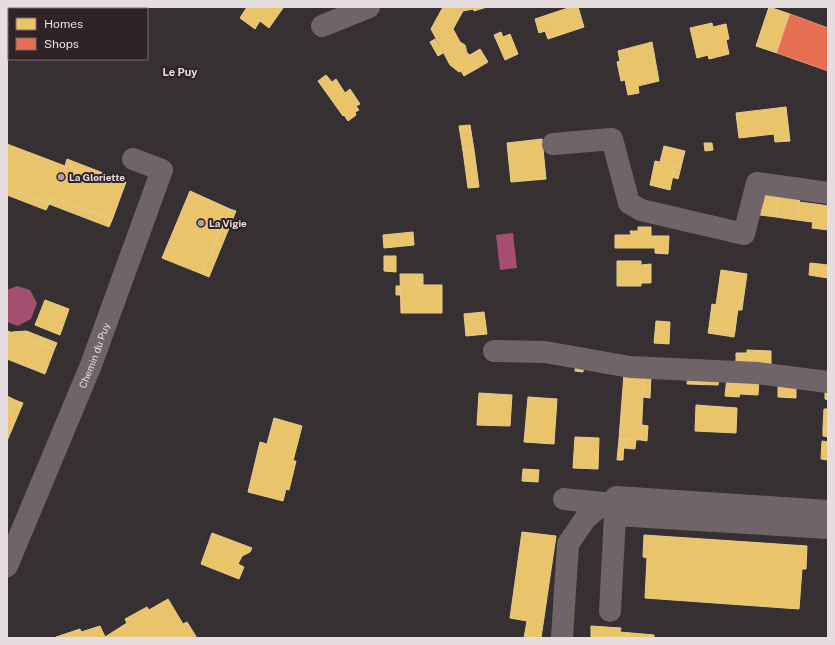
<svg xmlns="http://www.w3.org/2000/svg" width="835" height="645" viewBox="0 0 835 645" font-family="'Public Sans',sans-serif">
<rect width="100%" height="100%" fill="#373032"/>
<path fill="#a44e70" d="M 513,233 L 517,268 L 500,270 L 496,235 Z
M 17,286 L 30,290 L 37,303 L 31,319 L 18,326 L 7,322 L 7,290 Z"/>
<path fill="#e9c46a" stroke="#e8cc8d" d="M 247,7 L 281,7 L 283,8 L 269,28 L 260,21 L 255,29 L 240,18 Z
M 443,7 L 487,7 L 474,11 L 473,9 L 463,11 L 453,29 L 460,42 L 465,45 L 467,53 L 470,55 L 478,68 L 464,76 L 461,71 L 459,72 L 450,65 L 431,29 Z
M 571,7 L 578,7 L 584,27 L 548,39 L 545,31 L 539,33 L 535,19 Z
M 769,7 L 790,14 L 777,53 L 756,46 Z
M 712,23 L 713,27 L 726,24 L 729,39 L 726,40 L 729,54 L 709,59 L 708,55 L 697,58 L 690,28 Z
M 501,32 L 503,37 L 510,34 L 518,54 L 505,60 L 494,35 Z
M 435,39 L 443,53 L 438,56 L 430,42 Z
M 652,42 L 659,81 L 638,86 L 639,93 L 628,95 L 625,80 L 621,81 L 617,62 L 620,61 L 618,51 Z
M 480,49 L 488,62 L 478,68 L 470,55 Z
M 326,75 L 332,82 L 336,79 L 345,93 L 350,89 L 360,104 L 356,106 L 359,110 L 355,112 L 356,115 L 348,121 L 344,115 L 343,116 L 318,81 Z
M 786,107 L 790,141 L 775,142 L 774,134 L 739,138 L 736,113 Z
M 470,125 L 474,150 L 463,151 L 459,126 Z
M 542,139 L 546,179 L 511,182 L 507,143 Z
M 704,143 L 712,143 L 713,150 L 705,151 Z
M 7,144 L 65,166 L 67,159 L 126,182 L 112,220 L 52,197 L 49,204 L 7,187 Z
M 664,146 L 685,151 L 681,167 L 675,165 L 670,190 L 650,185 L 655,161 L 660,162 Z
M 474,150 L 479,187 L 468,188 L 463,151 Z
M 675,165 L 681,167 L 678,179 L 672,177 Z
M 7,187 L 49,204 L 46,210 L 7,195 Z
M 190,191 L 230,209 L 202,274 L 162,258 Z
M 764,192 L 779,194 L 776,217 L 760,215 Z
M 779,194 L 800,197 L 797,220 L 776,217 Z
M 52,197 L 112,220 L 109,227 L 49,204 Z
M 799,202 L 815,204 L 812,222 L 797,220 Z
M 815,204 L 828,206 L 828,230 L 812,228 Z
M 230,209 L 236,211 L 209,277 L 202,274 Z
M 638,227 L 651,227 L 651,236 L 669,236 L 668,254 L 655,253 L 655,248 L 615,248 L 615,235 L 631,235 L 630,231 L 638,231 Z
M 413,232 L 414,245 L 384,248 L 383,235 Z
M 384,256 L 396,256 L 396,272 L 384,271 Z
M 617,261 L 641,261 L 641,265 L 651,264 L 651,283 L 641,283 L 641,286 L 617,286 Z
M 810,263 L 828,265 L 828,278 L 809,275 Z
M 721,270 L 747,274 L 743,302 L 739,301 L 735,331 L 709,327 L 712,304 L 716,305 Z
M 400,274 L 417,274 L 417,285 L 442,285 L 442,313 L 401,313 Z
M 417,274 L 423,274 L 423,285 L 417,285 Z
M 396,286 L 400,286 L 400,295 L 396,295 Z
M 45,300 L 69,309 L 60,335 L 35,325 Z
M 739,301 L 743,302 L 742,310 L 738,310 Z
M 484,312 L 487,334 L 466,336 L 464,314 Z
M 656,321 L 670,322 L 669,344 L 654,343 Z
M 709,327 L 735,331 L 734,337 L 708,333 Z
M 7,331 L 11,332 L 9,338 L 7,337 Z
M 26,331 L 29,332 L 25,343 L 9,338 L 12,332 Z
M 29,332 L 57,343 L 54,350 L 26,339 Z
M 9,338 L 25,343 L 26,339 L 54,350 L 45,374 L 7,359 L 7,344 Z
M 747,350 L 771,351 L 771,366 L 736,365 L 736,353 L 747,353 Z
M 576,363 L 584,365 L 583,372 L 575,371 Z
M 624,374 L 644,375 L 641,440 L 619,439 Z
M 644,375 L 651,375 L 650,398 L 643,397 Z
M 688,376 L 719,377 L 718,385 L 687,384 Z
M 727,377 L 759,378 L 758,395 L 740,394 L 739,397 L 725,396 Z
M 778,385 L 796,386 L 796,398 L 778,397 Z
M 825,387 L 828,388 L 828,400 L 825,399 Z
M 479,393 L 512,395 L 510,426 L 477,425 Z
M 7,396 L 15,400 L 7,418 Z
M 528,397 L 557,399 L 554,444 L 524,442 Z
M 15,400 L 23,403 L 7,441 L 7,418 Z
M 696,405 L 737,408 L 736,433 L 695,431 Z
M 824,409 L 828,409 L 828,429 L 823,428 Z
M 274,418 L 302,426 L 293,461 L 296,461 L 289,490 L 286,489 L 283,501 L 248,492 L 260,442 L 267,444 Z
M 642,425 L 648,426 L 647,441 L 641,440 Z
M 823,428 L 828,429 L 828,437 L 823,436 Z
M 575,437 L 599,438 L 598,469 L 573,468 Z
M 619,439 L 624,439 L 623,460 L 617,460 Z
M 624,439 L 636,440 L 635,449 L 624,448 Z
M 822,441 L 828,442 L 828,460 L 821,459 Z
M 523,469 L 539,470 L 538,482 L 522,481 Z
M 522,532 L 556,536 L 541,638 L 524,638 L 527,621 L 510,618 Z
M 212,533 L 252,548 L 250,552 L 242,556 L 238,564 L 244,567 L 239,579 L 201,564 Z
M 644,535 L 807,546 L 806,569 L 802,569 L 799,609 L 645,598 L 647,558 L 643,557 Z
M 168,599 L 183,624 L 187,622 L 197,638 L 56,637 L 80,629 L 81,632 L 100,626 L 105,637 L 127,623 L 125,619 L 147,607 L 149,610 Z
M 591,626 L 621,628 L 620,632 L 654,635 L 654,638 L 591,638 Z"/>
<path fill="#e76f51" stroke="#e7907c" d="M 790,14 L 828,28 L 828,71 L 777,53 Z"/>
<g fill="none" stroke-linecap="round" stroke-linejoin="round">
<g stroke="#716468" stroke-width="22">
<path d="M 322,26 L 369,7"/>
<path d="M 553,144 L 612,139 L 629,203 L 641,210 L 744,234 L 757,183 L 828,193"/>
<path d="M 494,351 L 545,352 L 630,367 L 757,373 L 828,382"/>
<path d="M 564,499 L 612,504"/>
<path d="M 615,515 L 828,528"/>
<path id="s1" d="M 7,566 L 91,365 L 162,170 L 133,159"/>
<path d="M 610,611 L 616,497 L 828,511"/>
<path d="M 562,638 L 568,544 L 585,519 L 604,503"/>
</g>
</g>
<g fill="#a9a0a3" stroke="#302327" stroke-width="1.5">
<circle cx="61" cy="177" r="4"/>
<circle cx="201" cy="223" r="4"/>
</g>
<g text-anchor="middle" stroke-width="4" stroke-linejoin="round" paint-order="stroke">
<g font-size="10" font-weight="bold" fill="#e6dde0" stroke="#302327" text-anchor="start">
<text x="69" y="181">La Gloriette</text>
<text x="209" y="227">La Vigie</text>
</g>
<g font-size="10" fill="#e6dde0" stroke="#302327">
<text dy="4" stroke="none"><textPath href="#s1" startOffset="228">Chemin du Puy</textPath></text>
</g>
<g font-size="11" font-weight="bold" fill="#e6dde0" stroke="#302327">
<text x="180" y="76">Le Puy</text>
</g>
</g>
<rect width="835" height="645" fill="none" stroke="#e6dde0" stroke-width="16"/>
<rect x="8" y="8" width="140" height="52" fill="#302327" stroke="#796d71"/>
<rect x="16" y="18" width="20" height="12" fill="#e9c46a" stroke="#796d71"/>
<text x="44" y="28" font-size="12" fill="#e6dde0">Homes</text>
<rect x="16" y="38" width="20" height="12" fill="#e76f51" stroke="#796d71"/>
<text x="44" y="48" font-size="12" fill="#e6dde0">Shops</text>
</svg>
